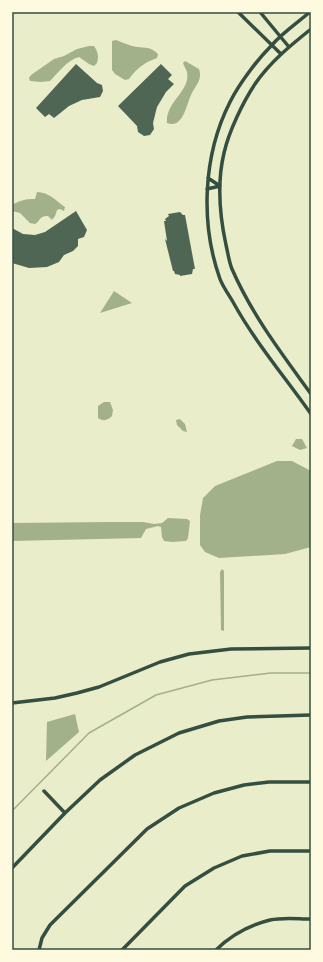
<svg xmlns="http://www.w3.org/2000/svg" width="323" height="962" viewBox="0 0 323 962" font-family="'Space Grotesk',sans-serif">
<rect width="100%" height="100%" fill="#e9edc9"/>
<path fill="#a3b18a" d="M 116,40 C 121,42 126,44 132,46 C 142,49 150,45 158,54 L 157,58 C 145,62 136,69 129,79 L 125,80 L 115,74 L 112,70 L 112,41 Z
M 89,46 L 94,46 C 98,52 99,56 97,63 L 94,66 L 89,64 L 79,57 C 67,60 58,73 50,81 L 41,82 L 30,81 L 29,78 L 31,75 L 54,59 L 64,56 L 77,49 Z
M 185,61 L 199,69 C 203,80 195,86 191,95 C 186,106 183,129 167,123 C 165,102 191,91 187,72 C 186,69 184,66 183,63 Z
M 37,192 C 49,192 56,201 65,207 L 64,211 L 60,209 L 57,210 L 55,216 L 52,220 L 48,216 C 40,215 40,221 35,224 L 30,223 L 20,213 L 12,211 L 12,205 C 20,200 26,199 35,199 Z
M 114,291 L 132,303 L 100,313 Z
M 104,402 L 110,402 L 113,410 L 112,416 C 108,420 104,422 98,418 L 98,406 Z
M 180,419 L 185,424 L 187,432 L 183,431 L 177,425 L 176,420 Z
M 296,439 L 302,439 L 307,448 L 300,450 L 292,446 Z
M 277,461 L 292,461 L 311,471 L 311,547 L 285,554 L 219,558 L 205,552 L 200,545 L 200,515 L 203,498 L 215,486 Z
M 168,518 L 187,519 L 190,521 L 188,538 L 186,541 L 172,542 L 164,541 L 162,537 L 161,527 L 158,526 L 146,529 L 141,538 L 12,541 L 12,523 L 109,522 L 143,522 L 154,524 L 162,523 Z
M 222,569 L 224,571 L 224,631 L 221,630 L 220,572 Z
M 75,714 L 79,732 L 46,761 L 47,722 Z"/>
<g fill="none" stroke-linecap="round" stroke-linejoin="round">
<path stroke="#a3b18a" stroke-width="1.5" d="M 12,811 L 89,733 L 156,695 L 212,680 L 271,673 L 311,673"/>
</g>
<path fill="#4f6655" d="M 76,64 L 97,83 L 102,85 L 103,91 L 100,97 L 82,100 L 69,106 L 54,118 L 49,114 L 45,117 L 36,108 Z
M 161,64 L 172,75 L 168,79 L 174,84 L 166,92 L 157,107 L 153,123 L 154,129 L 150,135 L 144,136 L 138,132 L 137,126 L 118,106 Z
M 76,211 L 87,230 L 84,237 L 78,239 L 78,246 L 73,251 L 64,255 L 59,262 L 47,267 L 29,268 L 12,263 L 12,228 L 23,234 L 35,235 L 45,232 Z
M 180,212 L 183,215 L 185,215 L 195,269 L 193,269 L 192,274 L 180,276 L 180,275 L 175,274 L 174,271 L 173,271 L 165,239 L 167,241 L 164,221 L 166,221 L 165,219 L 169,216 L 168,214 Z"/>
<g fill="none" stroke-linecap="round" stroke-linejoin="round">
<path stroke="#344e41" stroke-width="3.5" d="M 238,12 L 281,54
M 260,12 L 289,47
M 310,12 C 297,23 282,33 271,46 C 257,60 239,84 230,102 C 203,155 200,223 220,279 C 223,287 229,295 233,302 C 255,342 285,377 311,414
M 311,29 C 291,45 270,62 255,84 C 243,102 229,131 224,153 C 217,182 220,217 226,245 C 228,253 229,262 232,269 C 252,315 282,354 311,394
M 208,178 L 220,186
M 207,189 L 220,186
M 12,703 L 55,698 L 77,693 L 99,687 L 160,662 L 189,654 L 231,649 L 311,648
M 44,791 L 65,813
M 12,868 L 65,813 L 100,780 L 135,755 L 179,733 L 219,721 L 247,717 L 311,715
M 39,950 L 42,938 L 50,925 L 147,829 L 179,808 L 214,793 L 244,785 L 269,782 L 311,782
M 122,950 L 185,886 L 214,868 L 242,856 L 270,851 L 311,851
M 216,950 C 231,935 250,925 270,920 C 283,917 298,919 311,919"/>
</g>
<rect width="323" height="962" fill="none" stroke="#fefae0" stroke-width="26"/>
<rect x="13" y="13" width="297" height="936" fill="none" stroke="#344e41" stroke-width="1.5"/>
</svg>
